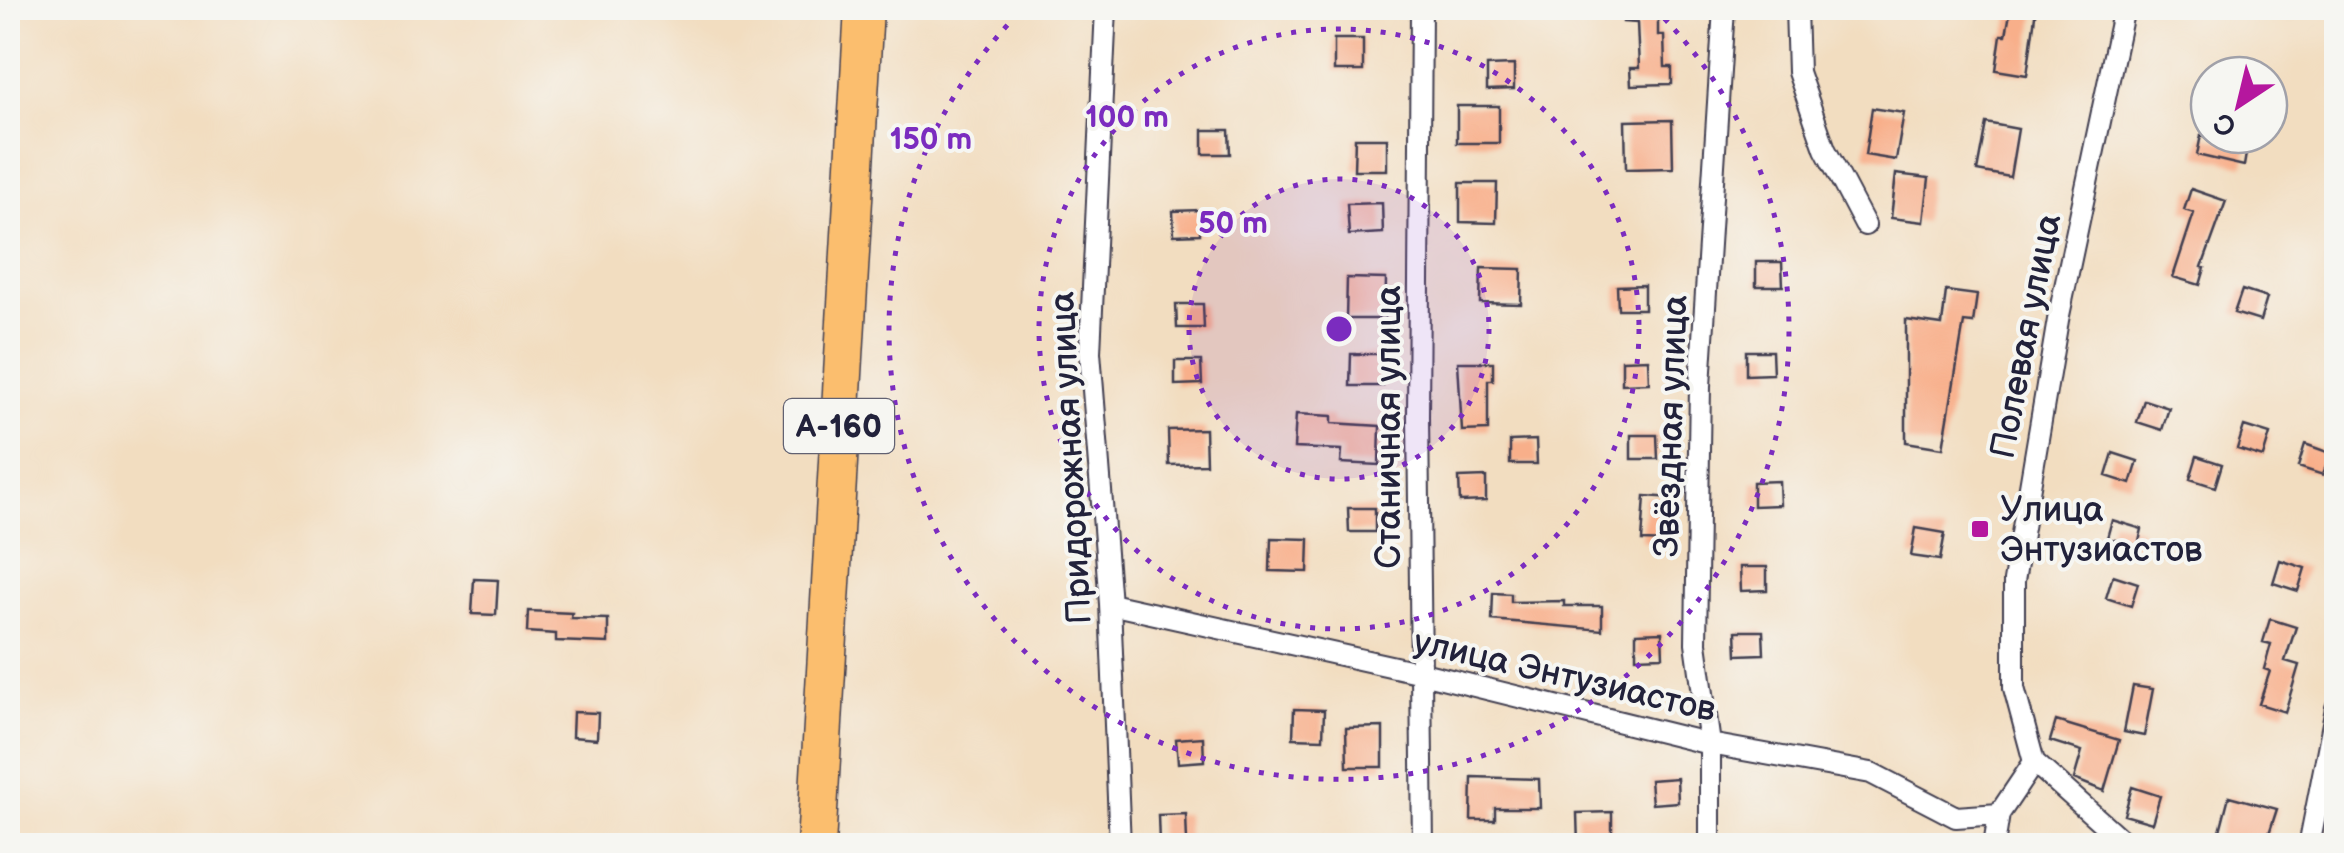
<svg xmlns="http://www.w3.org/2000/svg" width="2344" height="853" viewBox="0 0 2344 853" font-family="'Balsamiq Sans',sans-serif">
<rect width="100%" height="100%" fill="#f6f6f2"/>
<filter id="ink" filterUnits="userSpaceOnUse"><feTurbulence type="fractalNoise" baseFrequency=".01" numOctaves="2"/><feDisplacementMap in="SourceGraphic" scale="20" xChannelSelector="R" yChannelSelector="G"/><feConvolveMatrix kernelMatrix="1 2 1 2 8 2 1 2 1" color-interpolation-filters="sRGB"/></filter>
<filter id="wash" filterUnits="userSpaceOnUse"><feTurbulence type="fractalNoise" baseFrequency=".0048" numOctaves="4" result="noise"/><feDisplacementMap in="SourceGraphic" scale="40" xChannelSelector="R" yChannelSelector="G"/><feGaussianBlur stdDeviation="2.25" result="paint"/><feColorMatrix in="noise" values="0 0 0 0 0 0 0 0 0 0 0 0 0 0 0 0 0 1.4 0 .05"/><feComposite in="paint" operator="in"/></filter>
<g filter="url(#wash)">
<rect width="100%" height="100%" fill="#f2ddc0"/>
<g id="blocks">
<path fill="#f8af8a" d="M 1623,8 L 1658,8 L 1658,35 L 1664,35 L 1665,67 L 1672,67 L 1672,84 L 1631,85 L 1630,68 L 1639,68 L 1637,23 L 1623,22 Z
M 2011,8 L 2036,8 L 2027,75 L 1996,70 L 2001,35 L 2006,35 Z
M 1334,39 L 1363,39 L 1363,71 L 1334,71 Z
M 1514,65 L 1514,89 L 1487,90 L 1487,66 Z
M 1457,106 L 1499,106 L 1499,143 L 1457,143 Z
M 1872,108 L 1904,113 L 1896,160 L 1865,155 Z
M 1672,120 L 1673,168 L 1626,169 L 1625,121 Z
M 1986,123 L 2018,129 L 2010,177 L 1977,171 Z
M 1203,130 L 1229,130 L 1230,154 L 1203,154 Z
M 2201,135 L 2247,148 L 2244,166 L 2197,155 Z
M 1355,138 L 1387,138 L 1387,170 L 1354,170 Z
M 1896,174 L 1929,178 L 1924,222 L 1891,218 Z
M 1460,183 L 1497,183 L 1496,223 L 1460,222 Z
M 2191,189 L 2226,201 L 2202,267 L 2205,268 L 2200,285 L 2173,277 L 2194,213 L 2184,210 Z
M 1382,203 L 1383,233 L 1349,235 L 1347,204 Z
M 1200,210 L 1200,234 L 1174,235 L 1173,211 Z
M 1756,262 L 1782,262 L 1783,286 L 1756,286 Z
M 1481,268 L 1522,269 L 1521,304 L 1480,303 Z
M 1347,278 L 1386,279 L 1385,319 L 1346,319 Z
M 1644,285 L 1644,309 L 1618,309 L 1617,286 Z
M 2242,290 L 2267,298 L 2260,321 L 2234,313 Z
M 1946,291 L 1977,295 L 1973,323 L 1964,322 L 1943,448 L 1906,442 L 1906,320 L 1942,325 Z
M 1176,304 L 1203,304 L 1204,328 L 1177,328 Z
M 1746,351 L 1772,351 L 1773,374 L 1746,375 Z
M 1351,354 L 1383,354 L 1383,386 L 1350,386 Z
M 1648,359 L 1649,383 L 1622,384 L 1622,360 Z
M 1175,361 L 1201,361 L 1202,384 L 1175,385 Z
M 1458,362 L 1493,362 L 1493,380 L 1488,380 L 1488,430 L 1462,431 Z
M 2144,400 L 2169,408 L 2162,430 L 2137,422 Z
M 1296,414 L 1332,416 L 1332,423 L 1380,426 L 1379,465 L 1341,463 L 1342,450 L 1294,448 Z
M 2244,426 L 2270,434 L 2263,457 L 2237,449 Z
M 1205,429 L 1206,464 L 1169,465 L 1168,430 Z
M 1631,435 L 1657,435 L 1658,459 L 1631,459 Z
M 1536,440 L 1537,464 L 1510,464 L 1510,441 Z
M 2305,444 L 2330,453 L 2323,475 L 2298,467 Z
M 2113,453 L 2138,461 L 2131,484 L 2106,476 Z
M 2197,456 L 2222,464 L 2215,487 L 2190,479 Z
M 1486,477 L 1486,501 L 1460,502 L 1459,478 Z
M 1779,481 L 1780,505 L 1753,506 L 1753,482 Z
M 1645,496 L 1674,498 L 1671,542 L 1642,541 Z
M 1348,508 L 1375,508 L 1375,532 L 1349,532 Z
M 2112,520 L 2142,529 L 2138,546 L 2107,538 Z
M 1916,528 L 1945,533 L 1940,560 L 1911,556 Z
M 1271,538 L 1309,539 L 1308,572 L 1270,571 Z
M 2280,560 L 2305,568 L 2298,591 L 2273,583 Z
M 1740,567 L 1767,567 L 1767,590 L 1741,591 Z
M 2113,575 L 2138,583 L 2131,606 L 2106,598 Z
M 474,579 L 498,580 L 496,615 L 472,614 Z
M 1493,593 L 1511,594 L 1511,602 L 1564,601 L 1564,606 L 1602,606 L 1602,630 L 1492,620 Z
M 528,611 L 572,613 L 571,618 L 608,619 L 608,643 L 556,641 L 556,634 L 527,632 Z
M 2270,619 L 2296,627 L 2285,661 L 2299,665 L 2285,712 L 2259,704 L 2270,671 L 2264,669 L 2271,644 L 2263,642 Z
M 1736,631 L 1763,631 L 1764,654 L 1737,655 Z
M 1662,632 L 1663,656 L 1636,657 L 1636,633 Z
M 2133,686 L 2153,689 L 2144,736 L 2124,732 Z
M 1294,709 L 1324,710 L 1323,739 L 1293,738 Z
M 573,712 L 598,713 L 597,739 L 572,737 Z
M 2056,721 L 2119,740 L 2104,791 L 2074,779 L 2082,751 L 2050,741 Z
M 1383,727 L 1383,767 L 1347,767 L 1346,728 Z
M 1203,737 L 1204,761 L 1178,763 L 1176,739 Z
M 1472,777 L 1539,779 L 1540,808 L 1495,808 L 1495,820 L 1471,820 Z
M 1677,778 L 1678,802 L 1652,804 L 1650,780 Z
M 2132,787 L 2160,796 L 2152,823 L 2124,815 Z
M 2229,796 L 2277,809 L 2265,846 L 2216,846 Z
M 1612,812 L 1612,846 L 1578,846 L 1577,813 Z
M 1186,814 L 1187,842 L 1159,843 L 1158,815 Z"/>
</g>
</g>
<g filter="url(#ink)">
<use href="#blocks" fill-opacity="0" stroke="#413e4f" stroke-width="2.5"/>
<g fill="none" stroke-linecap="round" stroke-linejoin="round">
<g stroke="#413e4f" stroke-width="24">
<path id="street" d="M 1106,8 L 1090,352 L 1110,604 L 1120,846
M 1421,8 L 1418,417 L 1423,846
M 1796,8 L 1798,72 L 1825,149 L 1865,225
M 1110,604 L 1422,673 L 1710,744 L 1871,773 L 1956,817 L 1999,814
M 2034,762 L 2128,846
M 1710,846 L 1710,744 L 1696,643 L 1700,386 L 1724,8
M 1994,846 L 1999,814 L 2034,762 L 2014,688 L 2014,581 L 2058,320 L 2124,8
M 2309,846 L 2336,708"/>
</g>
<g stroke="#413e4f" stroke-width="41">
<path id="highway" d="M 816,846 L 864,8"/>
</g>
<use href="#street" stroke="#fff" stroke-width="20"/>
<use href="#highway" stroke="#fbbe6e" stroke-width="38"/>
</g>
</g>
<circle cx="1339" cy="329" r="150" fill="#7b2cbf" fill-opacity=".12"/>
<g fill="none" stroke="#7b2cbf" stroke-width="5" stroke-dasharray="5 10">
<circle cx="1339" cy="329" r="150"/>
<circle cx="1339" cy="329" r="300"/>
<path d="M1654 8A450 450 0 1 1 1024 8"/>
</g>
<rect fill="#b5179e" stroke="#f6f6f2" stroke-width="4" x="1970" y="519" width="20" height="20" rx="5"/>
<g text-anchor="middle" stroke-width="8" stroke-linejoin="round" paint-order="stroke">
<rect fill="#f6f6f2" stroke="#626272" stroke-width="2.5" x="784" y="399" width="110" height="54" rx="8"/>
<g font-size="32" font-weight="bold" fill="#22223b">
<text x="839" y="437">А-160</text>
</g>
<g font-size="35" fill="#22223b" stroke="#f6f6f2">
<text transform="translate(2025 336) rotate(-79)" y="12">Полевая улица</text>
<text transform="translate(1670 426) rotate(-88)" y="12">Звёздная улица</text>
<text transform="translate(1388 427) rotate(-90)" y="12">Станичная улица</text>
<text transform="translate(1070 458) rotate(-93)" y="12">Придорожная улица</text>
<text transform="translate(1565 675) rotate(13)" y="12">улица Энтузиастов</text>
</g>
<g font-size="35" fill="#22223b" stroke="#f6f6f2" text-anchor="start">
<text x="2000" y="521">Улица<tspan x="2000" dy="40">Энтузиастов</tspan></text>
</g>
</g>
<circle cx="1339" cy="329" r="15" fill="#7b2cbf" stroke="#f6f6f2" stroke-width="5"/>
<g font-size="30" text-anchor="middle" font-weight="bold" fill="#7b2cbf" stroke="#f6f6f2" stroke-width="8" stroke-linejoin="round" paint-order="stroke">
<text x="1127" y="127">100 m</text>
<text x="931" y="149">150 m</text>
<text x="1233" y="233">50 m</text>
</g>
<rect width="2344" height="853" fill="none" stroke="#f6f6f2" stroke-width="40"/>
<g transform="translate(2239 105) rotate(215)"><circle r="48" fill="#f6f6f2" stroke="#a1a1a9" stroke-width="2.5"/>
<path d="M0-8L18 38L0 25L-18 38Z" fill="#b5179e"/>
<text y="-15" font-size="28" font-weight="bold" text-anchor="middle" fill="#22223b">С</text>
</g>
</svg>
